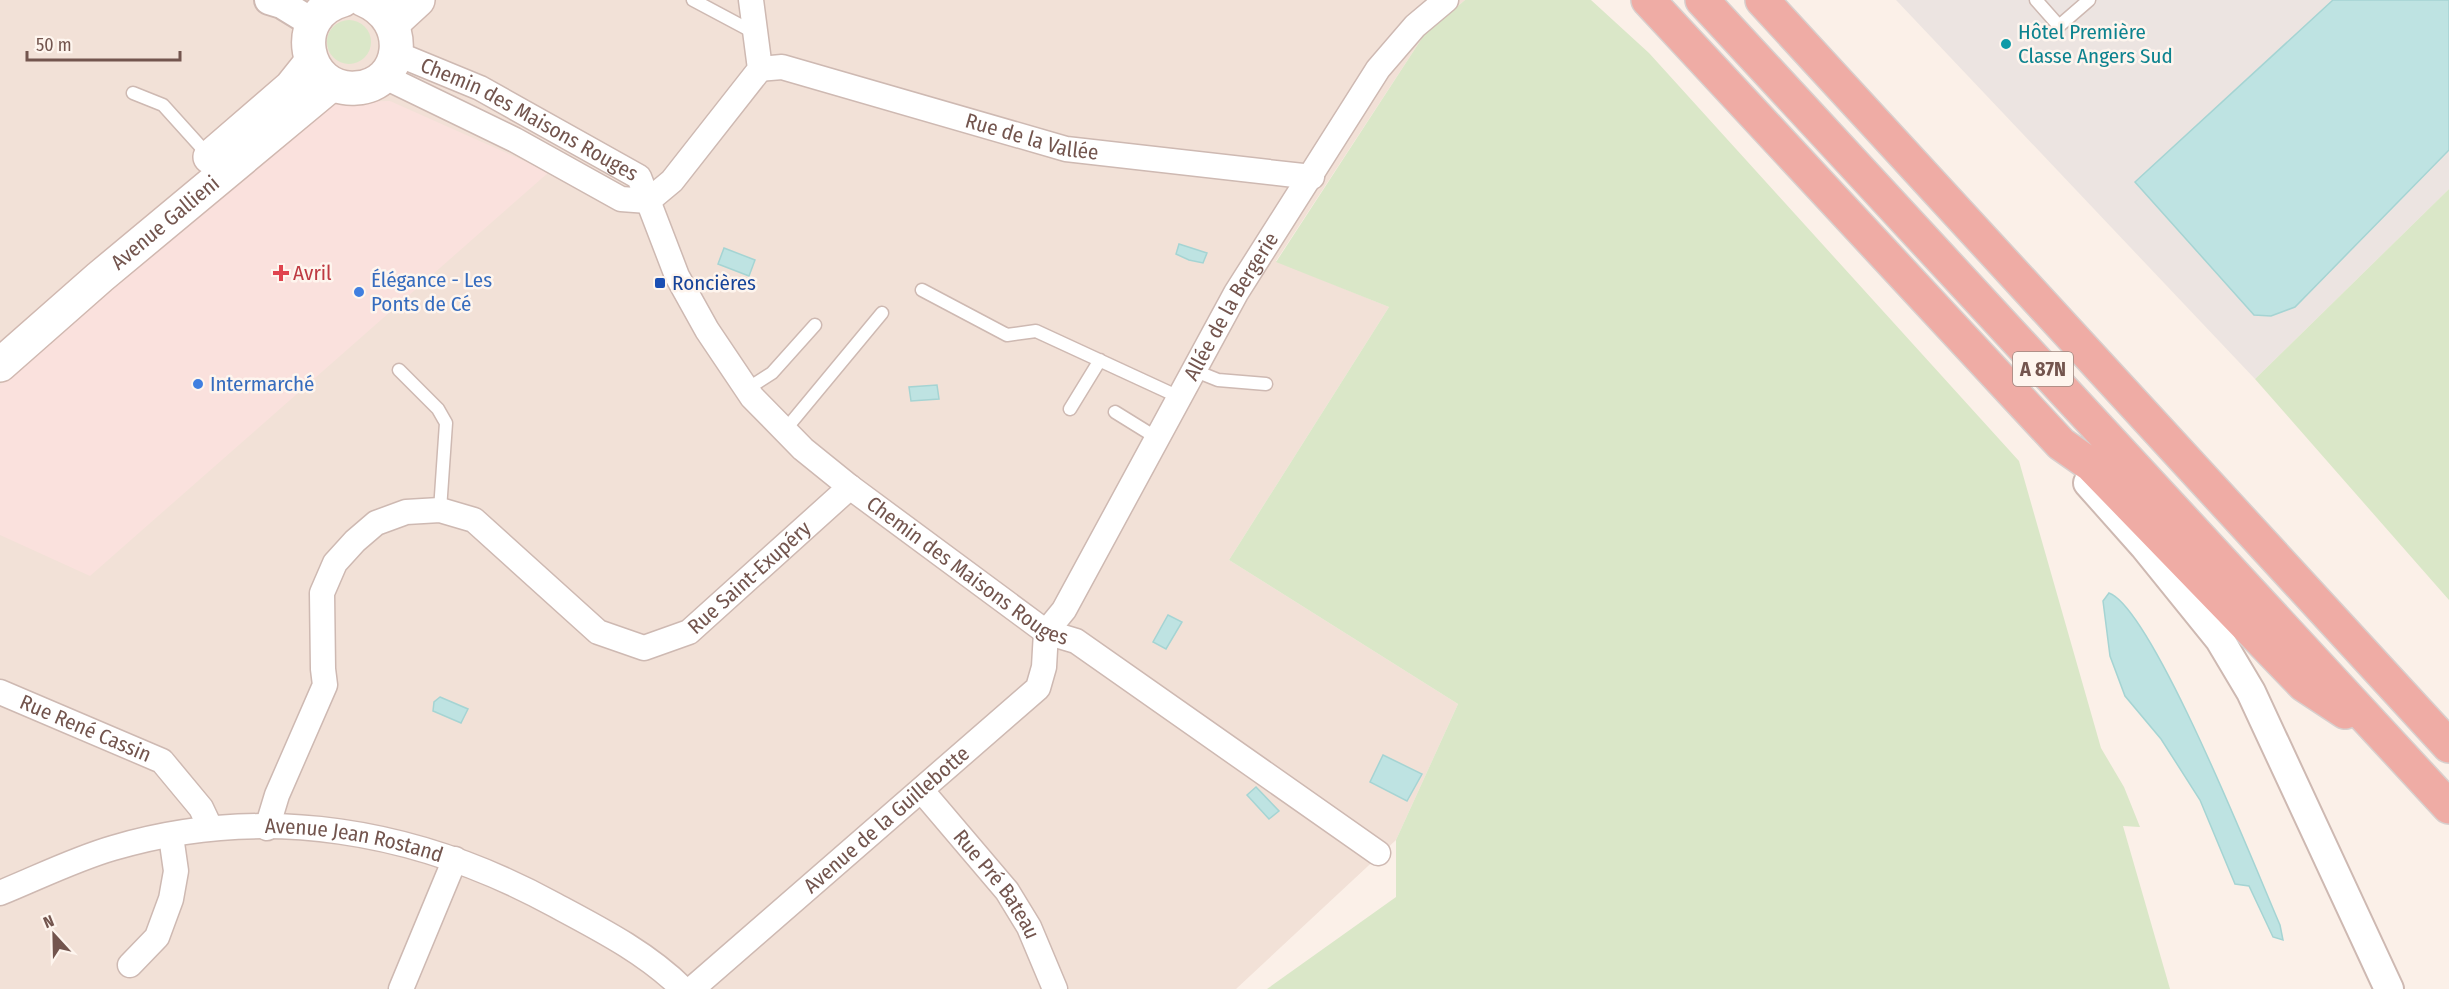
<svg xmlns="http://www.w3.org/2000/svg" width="2449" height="989" viewBox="0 0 2449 989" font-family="'Fira Sans Condensed',sans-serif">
<rect width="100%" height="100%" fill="#fbf0e8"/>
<path fill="#f2e1d7" d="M 0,0 L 1465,0 L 1424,35 L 1276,261 L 1389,307 L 1229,560 L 1458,704 L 1396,840 L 1236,989 L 0,989 Z"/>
<path fill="#fae1dd" d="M 390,101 L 549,172 L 90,576 L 0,535 L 0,385 L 324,102 Z"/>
<path fill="#ece4e1" d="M 1896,0 L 2449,0 L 2449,189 L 2255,379 Z"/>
<path fill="#dae7c8" d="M 1465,0 L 1591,0 L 1649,53 L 2019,461 L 2101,748 L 2124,787 L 2140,827 L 2123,826 L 2170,989 L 1267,989 L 1396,897 L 1396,840 L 1458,704 L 1229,560 L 1389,307 L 1276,262 L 1424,35 Z
M327 42a22 22 0 1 1 44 0a22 22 0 1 1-44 0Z
M 2449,189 L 2449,600 L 2255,379 Z"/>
<path fill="#bee3e2" stroke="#a5d4d3" stroke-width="1.5" d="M 2333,0 L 2449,0 L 2449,150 L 2295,307 L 2271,316 L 2254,315 L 2135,182 Z
M 1179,244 L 1207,253 L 1203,263 L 1189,260 L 1176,254 Z
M 724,248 L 755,260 L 749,276 L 718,264 Z
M 937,385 L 939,399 L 911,401 L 909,387 Z
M 2109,593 C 2153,609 2256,870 2280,925 L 2283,940 L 2273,937 L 2249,886 L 2235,884 L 2200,800 L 2161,739 L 2125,696 L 2110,656 L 2103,601 Z
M 1168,615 L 1182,622 L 1166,649 L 1153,642 Z
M 440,697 L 468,709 L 461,723 L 433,711 L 434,702 Z
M 1383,755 L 1422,774 L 1407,801 L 1370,782 Z
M 1256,787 L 1279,811 L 1269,819 L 1247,795 Z"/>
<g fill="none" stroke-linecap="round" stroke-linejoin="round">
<g stroke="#ceb9b2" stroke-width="15">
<path id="service" d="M 693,0 L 755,33
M 2036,0 L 2059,26 L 2089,0
M 133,93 L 163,105 L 209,156
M 922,290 L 1007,335 L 1036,331 L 1179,397
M 399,370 L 438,409 L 446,423 L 440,510
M 1193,370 L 1218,380 L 1266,384
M 747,389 L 772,373 L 815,325
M 1070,409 L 1100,360
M 1115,412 L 1157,438
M 785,430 L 882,313"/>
</g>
<g stroke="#ceb9b2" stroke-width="27">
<g id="minor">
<path id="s1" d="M 395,53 L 480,88 L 639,177 L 677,276 L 707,330 L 752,397 L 803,449 L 850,487 L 1046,632 L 1076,641 L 1378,853"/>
<path id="s2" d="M 760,69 L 782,67 L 1066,149 L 1312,177"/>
<path d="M 383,76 L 515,140 L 621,199 L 648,201"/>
<path d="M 648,201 L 672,181 L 760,69 L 751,0"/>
<path id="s3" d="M 1046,632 L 1064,610 L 1236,293 L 1378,69 L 1415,26 L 1446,0"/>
<path id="s4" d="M 0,692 L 162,761 L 201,808 L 210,827"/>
<path id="s5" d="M 922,791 L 1007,891 L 1029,927 L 1055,989"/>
<path id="s6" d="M 267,828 L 277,795 L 325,685 L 323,669 L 322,593 L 335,563 L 355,541 L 376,523 L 406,512 L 440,510 L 474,520 L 598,632 L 644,648 L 689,632 L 850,487"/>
<path id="s7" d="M 0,893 C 37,878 75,859 113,848 C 265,803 418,830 555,905 C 600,929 647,953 683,989"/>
<path d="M 130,965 L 157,937 L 171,899 L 176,871 L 171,836"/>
<path d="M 401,989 L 455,859"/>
<path id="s8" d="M 692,989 L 1038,688 L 1044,667 L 1046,632"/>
</g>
</g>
<g stroke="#ceb9b2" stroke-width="32">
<path id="tertiary" d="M 269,0 L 282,4 L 313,23
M 2088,483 L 2144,546 L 2220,640 L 2251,692 L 2389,989"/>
</g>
<g stroke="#d0b8b0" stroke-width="36">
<g id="secondary">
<path d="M 343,0 C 288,15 304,92 356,88 C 404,85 412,20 364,0"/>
<path d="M 393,23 L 418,0"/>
<path d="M 210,157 L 291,87 L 311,62"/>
<path id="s9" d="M 0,365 L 100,277 L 332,84"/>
</g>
</g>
<g stroke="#d8cfcd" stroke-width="36">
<path id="motorway" d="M 1648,0 L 2061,444 L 2091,465 L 2304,685 L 2345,712
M 1702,0 L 2449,807
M 1762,0 L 2449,746"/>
</g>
<use href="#service" stroke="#fff" stroke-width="12"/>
<use href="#minor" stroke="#fff" stroke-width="24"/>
<use href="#tertiary" stroke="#fff" stroke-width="28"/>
<use href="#secondary" stroke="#fff" stroke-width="33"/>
<use href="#motorway" stroke="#efaca5" stroke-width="33"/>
</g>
<circle fill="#0f9aa8" stroke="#fef5ee" stroke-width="2" cx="2006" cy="44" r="6"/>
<path fill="#e0444e" stroke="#fef5ee" stroke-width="2" d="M278 264h6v6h6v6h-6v6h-6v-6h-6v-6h6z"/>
<rect fill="#1a4fb4" stroke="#fef5ee" stroke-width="2" x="654" y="277" width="12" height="12" rx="3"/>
<g fill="#3f7fe0" stroke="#fef5ee" stroke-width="2">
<circle cx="359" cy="292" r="6"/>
<circle cx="198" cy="384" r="6"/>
</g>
<g text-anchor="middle" stroke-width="5" stroke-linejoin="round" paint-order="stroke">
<rect fill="#fef5ee" stroke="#9d857e" stroke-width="1.5" x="2013" y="352" width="60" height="34" rx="4.5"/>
<g font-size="20" font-weight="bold" fill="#73554e">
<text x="2043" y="376">A 87N</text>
</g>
<g font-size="21" fill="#0d838f" stroke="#fef5ee" text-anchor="start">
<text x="2018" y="39">Hôtel Première<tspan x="2018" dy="24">Classe Angers Sud</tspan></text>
</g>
<g font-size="21" fill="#73554e" stroke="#fef5ee">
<text dy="7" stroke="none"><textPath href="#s1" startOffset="150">Chemin des Maisons Rouges</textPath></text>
<text dy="7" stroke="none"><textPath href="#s2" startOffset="282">Rue de la Vallée</textPath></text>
<text dy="7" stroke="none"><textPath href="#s9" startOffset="218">Avenue Gallieni</textPath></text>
<text dy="7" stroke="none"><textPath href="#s3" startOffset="375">Allée de la Bergerie</textPath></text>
<text dy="7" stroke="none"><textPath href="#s1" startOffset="801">Chemin des Maisons Rouges</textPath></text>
<text dy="7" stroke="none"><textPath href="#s6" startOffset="783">Rue Saint-Exupéry</textPath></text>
<text dy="7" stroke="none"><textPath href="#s4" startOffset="93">Rue René Cassin</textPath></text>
<text dy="7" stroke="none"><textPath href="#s8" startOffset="258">Avenue de la Guillebotte</textPath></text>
<text dy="7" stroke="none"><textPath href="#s7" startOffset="366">Avenue Jean Rostand</textPath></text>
<text dy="7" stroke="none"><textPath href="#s5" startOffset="120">Rue Pré Bateau</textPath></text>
</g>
<g font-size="21" fill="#be3a42" stroke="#fef5ee" text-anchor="start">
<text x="293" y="280">Avril</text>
</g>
<g font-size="21" fill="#366cbe" stroke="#fef5ee" text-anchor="start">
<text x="371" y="287">Élégance - Les<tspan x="371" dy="24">Ponts de Cé</tspan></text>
<text x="210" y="391">Intermarché</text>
</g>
<g font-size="21" fill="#164399" stroke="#fef5ee" text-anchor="start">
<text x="672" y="290">Roncières</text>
</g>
</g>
<g transform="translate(54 935) rotate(338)" stroke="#fef5ee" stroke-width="4.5" paint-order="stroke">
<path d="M0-4.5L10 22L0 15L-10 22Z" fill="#73554e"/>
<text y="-9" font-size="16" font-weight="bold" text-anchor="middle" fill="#73554e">N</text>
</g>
<path d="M27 51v9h153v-9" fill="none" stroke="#73554e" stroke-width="3"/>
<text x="36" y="51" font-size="18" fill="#73554e" stroke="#fef5ee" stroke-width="4.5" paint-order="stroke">50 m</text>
</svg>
